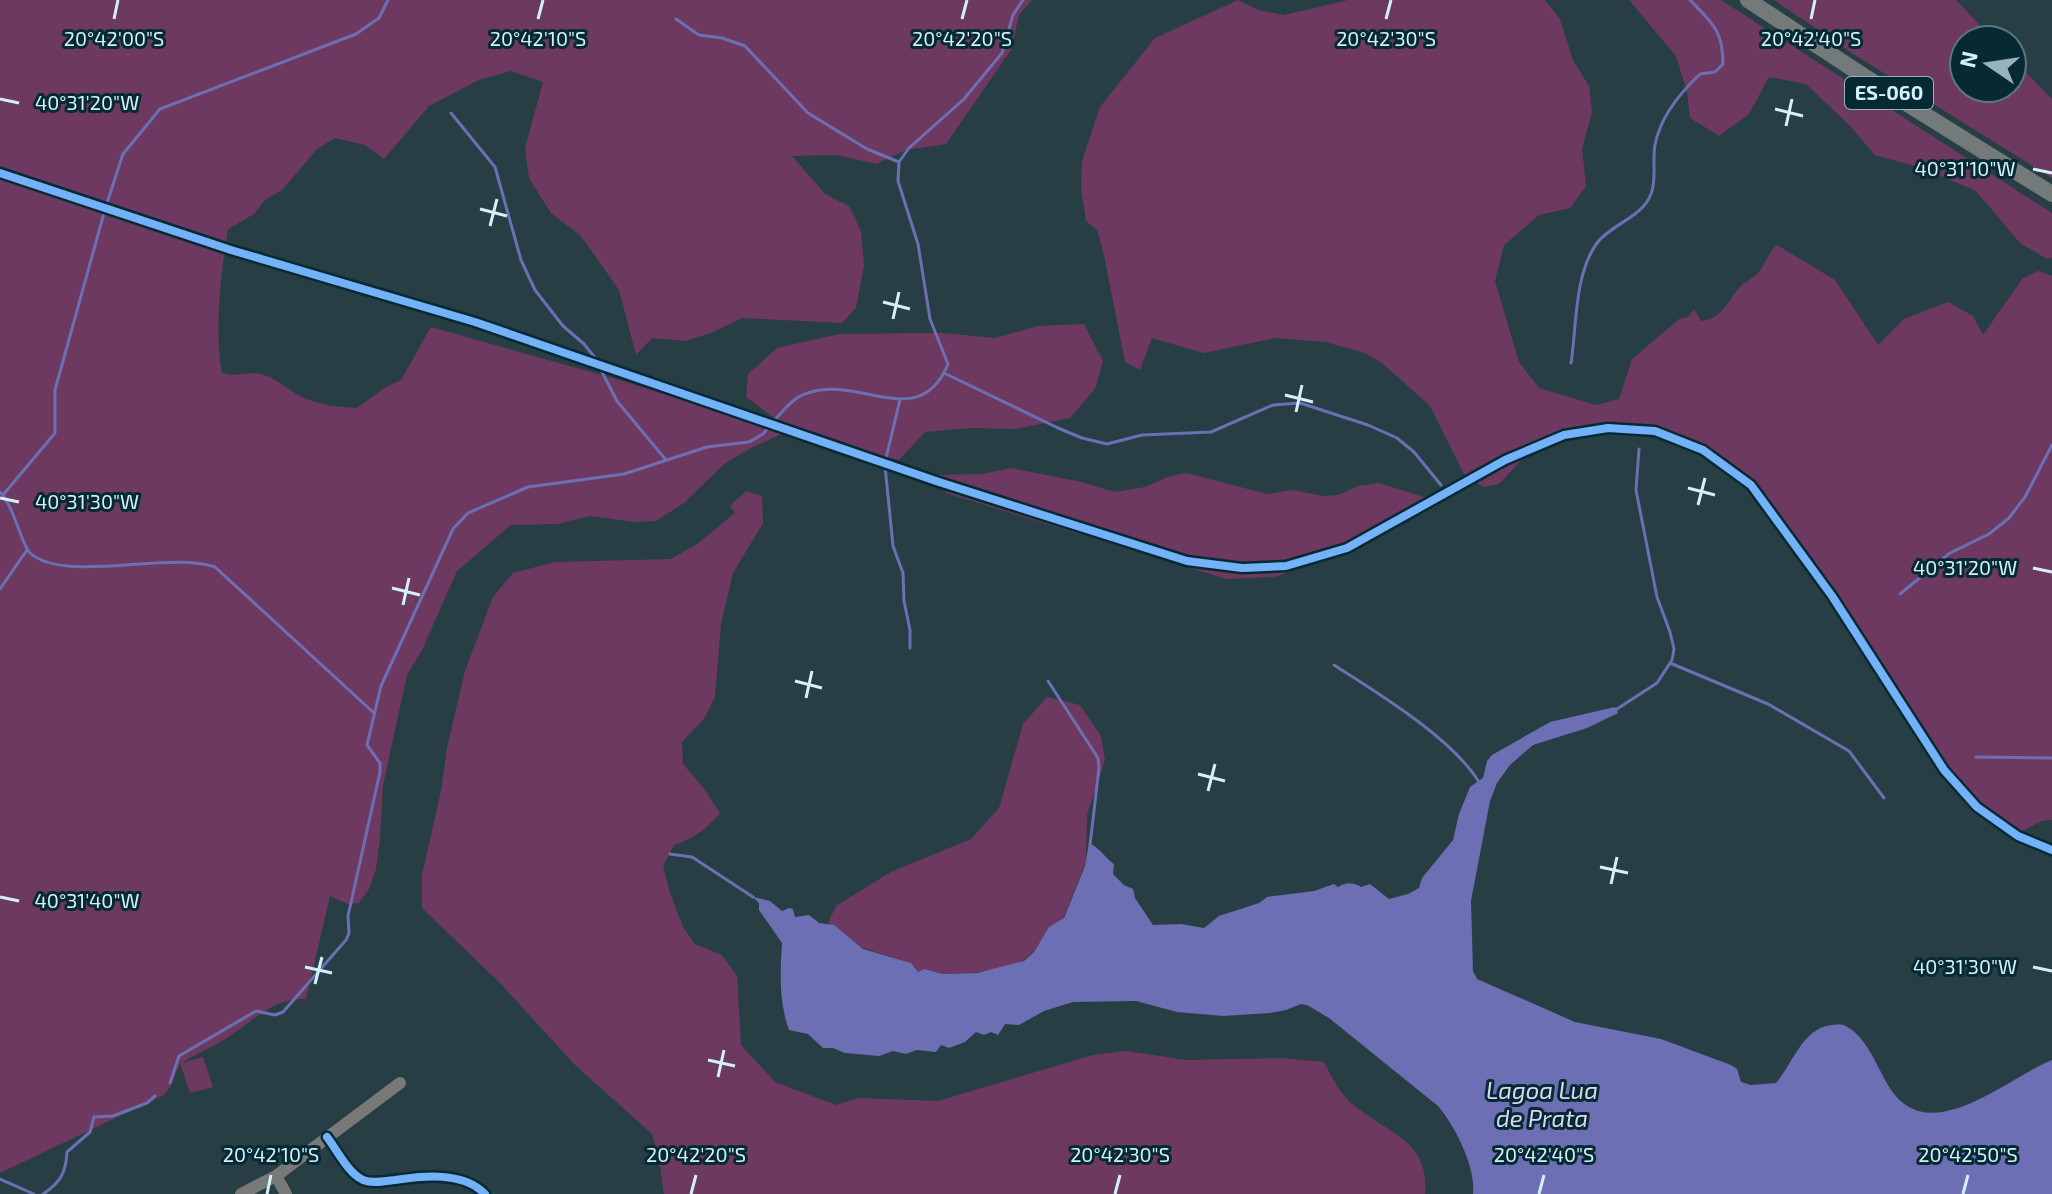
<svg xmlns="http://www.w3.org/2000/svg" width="2052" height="1194" viewBox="0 0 2052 1194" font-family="'Exo 2',sans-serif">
<rect width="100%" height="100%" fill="#273e44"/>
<path fill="#6e3960" d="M 0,0 L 1032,0 L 1019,15 L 1011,50 L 946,144 L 906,150 L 876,164 L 837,155 L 792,156 L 825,194 L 849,206 L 861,231 L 864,266 L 856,308 L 842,323 L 742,318 L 711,333 L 685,341 L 652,338 L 636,355 L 619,290 L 581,236 L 551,213 L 529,178 L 525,148 L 543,82 L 511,71 L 479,80 L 429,106 L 384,159 L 365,145 L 335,138 L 317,149 L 282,190 L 265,200 L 254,214 L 228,229 C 221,271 214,331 222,373 C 237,378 249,370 264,375 C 279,380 288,390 302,397 C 320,405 337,407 357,408 L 386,387 L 401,380 L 431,327 L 623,381 L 784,432 L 773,417 L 746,397 L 748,374 L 777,348 L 840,334 L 942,333 L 995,338 L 1038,326 L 1084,324 L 1103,361 L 1095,389 L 1070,418 L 1016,429 L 970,428 L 925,432 L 899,460 L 786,432 L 751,448 L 724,464 L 684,503 L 656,521 L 636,522 L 590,516 L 558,524 L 511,525 L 457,571 L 422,650 L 407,675 L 383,785 L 380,839 L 376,869 L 369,889 L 359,903 L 348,904 L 330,896 L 306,999 C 275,996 251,1023 227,1038 C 212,1047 196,1054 181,1063 L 203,1057 L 213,1087 L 190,1093 L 180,1063 L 171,1086 L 164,1095 L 0,1173 Z
M 1238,0 L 1258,10 L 1284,15 L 1348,0 L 1545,0 L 1560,19 L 1573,60 L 1589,86 L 1592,112 L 1582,149 L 1586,186 L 1570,208 L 1539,215 L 1504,245 L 1495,281 L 1519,362 L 1539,388 L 1596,405 L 1619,399 L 1632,359 L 1679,319 L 1688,317 L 1694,309 L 1701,321 C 1726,318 1729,296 1743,284 C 1748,280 1755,277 1759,272 C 1766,263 1768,253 1777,245 L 1835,280 L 1878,345 L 1904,319 L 1948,302 L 1973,316 L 1983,335 L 2023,278 L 2038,271 L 2052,276 L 2052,820 L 2042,821 L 2018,833 L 1973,801 L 1740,476 L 1691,444 L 1624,429 L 1532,449 L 1499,484 L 1484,487 L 1466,478 L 1430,406 L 1382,363 L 1365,353 L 1325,342 L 1276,338 L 1203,353 L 1152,338 L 1140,370 L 1125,362 L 1104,255 L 1097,230 L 1086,221 L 1081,188 L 1082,161 L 1100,107 L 1155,38 Z
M 1629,0 L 1721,0 L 2052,213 L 2052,258 L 2047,259 L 2020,243 L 1976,191 L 1925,169 L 1875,155 L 1849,125 L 1806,84 L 1769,77 L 1749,114 L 1719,136 L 1690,118 L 1687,92 L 1676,56 Z
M 1774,0 L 1956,0 L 1994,40 L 1964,40 L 1964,88 L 2012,88 L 2012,58 L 2052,99 L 2052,178 L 1855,55 Z
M 1011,468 L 1082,482 L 1115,492 L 1145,487 L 1170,476 L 1187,473 L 1267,494 L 1292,490 L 1324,496 L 1338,495 L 1358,486 L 1379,483 L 1427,498 L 1326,560 L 1274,577 L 1226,579 L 946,493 L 934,475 L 982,474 Z
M 746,491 L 762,496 L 763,523 L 733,573 L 721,624 L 715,697 L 704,719 L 682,742 L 683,764 L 702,786 L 720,813 C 706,829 694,839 674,845 L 663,866 L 670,893 L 683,927 L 695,944 L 722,955 L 737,976 L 741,1045 L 775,1082 L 836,1105 L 859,1098 L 938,1101 L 1093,1055 L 1126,1051 L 1187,1060 L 1282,1058 L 1324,1062 C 1333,1079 1340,1095 1356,1107 C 1390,1134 1430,1142 1425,1194 L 664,1194 L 659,1159 L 652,1134 L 574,1064 L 501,984 L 422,908 L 422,875 L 441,791 L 447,748 L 465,671 L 493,597 L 513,573 L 555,562 L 671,559 L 697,544 L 735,513 L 730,506 Z
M 1047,697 L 1080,705 L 1101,736 L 1105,760 L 1087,815 L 1086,862 L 1063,919 L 1049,928 L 1034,951 L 1019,964 L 974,973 L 943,974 L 924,969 L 918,972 L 911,963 L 863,948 L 828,923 L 836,906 L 891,872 L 971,839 L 999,808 L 1023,724 Z"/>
<path fill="#6c6fb3" d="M 1615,707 L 1618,713 L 1587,728 L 1533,745 L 1510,765 L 1497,783 L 1490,801 L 1471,901 L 1473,971 L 1477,979 L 1575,1022 L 1661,1039 L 1731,1065 L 1737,1069 L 1741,1082 L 1751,1085 L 1776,1083 C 1796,1060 1804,1020 1844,1025 C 1867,1037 1875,1063 1888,1085 C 1927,1152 2005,1079 2052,1060 L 2052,1194 L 1473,1194 C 1476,1167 1455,1126 1438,1106 L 1329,1018 L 1307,1005 L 1301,1004 L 1286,1010 L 1270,1013 L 1223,1016 L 1177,1012 L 1136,1001 L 1073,1002 L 1044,1011 L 1019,1025 L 1005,1024 L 998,1035 L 991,1032 L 984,1035 L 976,1032 L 965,1042 L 949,1048 L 941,1045 L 936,1052 L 917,1050 L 906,1054 L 893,1051 L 879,1056 L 845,1053 L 833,1048 L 823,1048 L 808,1034 L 789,1030 C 779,1003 780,974 782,943 L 759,910 L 759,903 L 753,897 L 770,901 L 782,911 L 789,908 L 793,909 L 795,917 L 809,915 L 819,923 L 834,925 L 863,949 L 911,963 L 918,972 L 924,969 L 943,974 L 977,973 L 1024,961 L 1034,952 L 1049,927 L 1064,918 L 1085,866 L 1089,843 C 1100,848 1104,857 1114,864 L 1113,874 L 1124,885 L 1133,889 L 1135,898 L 1153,925 L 1181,924 L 1204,928 L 1219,916 L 1259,903 L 1267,897 L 1314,891 L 1334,884 L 1338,887 C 1346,882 1353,882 1361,887 L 1370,884 L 1389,899 L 1408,894 L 1419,888 L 1422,878 L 1453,840 L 1459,814 L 1470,787 L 1483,778 L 1487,761 L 1492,755 L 1550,722 Z"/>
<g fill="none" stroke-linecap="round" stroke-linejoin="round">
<path stroke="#6c6fb3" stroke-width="3" d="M 676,19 L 699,35 L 722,38 L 745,46 L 808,113 L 867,149 L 899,162
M 451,113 L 495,167 L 521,260 L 535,290 L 563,326 L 584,344 L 596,359
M 106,206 L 123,154 L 160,109 L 356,34 L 379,18 L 388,0
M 1571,363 C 1577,325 1574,275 1597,243 C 1611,224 1642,218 1651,194 C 1657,179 1652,161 1655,145 C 1660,117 1680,93 1700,74 L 1715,72 L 1723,64 C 1723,30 1712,23 1690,0
M 601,370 L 617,401 L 666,460
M 944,373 L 1058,428 L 1082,438 L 1107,444 L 1142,435 L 1211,432 L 1273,405 L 1300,403 L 1368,425 L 1397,438 L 1414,452 L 1441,485
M 775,420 C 782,412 788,404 797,398 C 850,366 918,438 948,364 L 930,319 L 918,244 L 898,181 L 899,162 L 909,148 L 964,99 L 1002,53 L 1013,15 L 1023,0
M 886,458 L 900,400
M 885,466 L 893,546 L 903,573 L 904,601 L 910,630 L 910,648
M 0,492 C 15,508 21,544 30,553 C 65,584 168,551 215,567 L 374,713
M 3,495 L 55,433 L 55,390 L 104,213
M 0,589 L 27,550
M 1900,594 L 1950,553 L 1989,534 L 2009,518 L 2025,497 L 2052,445
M 1670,663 L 1768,704 L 1849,751 L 1884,798
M 1334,665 C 1378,693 1452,738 1479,782
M 1048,681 L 1098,758 L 1099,768 L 1090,845
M 1617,709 L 1657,683 L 1672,660 L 1674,649 L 1670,632 L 1657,597 L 1636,490 L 1639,449
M 1976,757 L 2052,758
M 670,854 L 692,857 L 753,897
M 170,1083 L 179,1056 L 256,1011 L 275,1015 L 283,1012 L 346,940 L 349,933 L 348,916 L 380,772 L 380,763 L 367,745 L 381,686 L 453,529 L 468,513 L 528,487 L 624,474 L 707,447 L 749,442 L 763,434 L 770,426
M 0,1179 L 34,1194
M 43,1194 C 60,1183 66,1173 67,1152 L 90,1132 L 94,1117 L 113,1116 L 147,1103 L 155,1096"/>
<path stroke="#797977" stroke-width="12" d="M 0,173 L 231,250 L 475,322 L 939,482 L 1187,561 L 1242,568 L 1286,566 L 1347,548 L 1505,460 L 1564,435 L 1608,428 L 1655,431 L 1703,450 L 1751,485 L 1832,596 L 1944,770 L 1977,807 L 2018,836 L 2052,850
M 327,1137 C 337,1150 348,1173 363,1180 C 373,1184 385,1181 395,1180 C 423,1176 463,1171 485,1194
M 241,1194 L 276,1176
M 286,1194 L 276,1176 L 400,1083"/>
<path stroke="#747a7a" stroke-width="16" d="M 1748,0 L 1885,90 L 2052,194"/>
<g stroke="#062933" stroke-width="13">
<path id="cycleway" d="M 0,173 L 231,250 L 475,322 L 939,482 L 1187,561 L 1242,568 L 1286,566 L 1347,548 L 1505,460 L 1564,435 L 1608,428 L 1655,431 L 1703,450 L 1751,485 L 1832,596 L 1944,770 L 1977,807 L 2018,836 L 2052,850
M 327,1137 C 337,1150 348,1173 363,1180 C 373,1184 385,1181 395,1180 C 423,1176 463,1171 485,1194"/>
</g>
<use href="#cycleway" stroke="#73b2f8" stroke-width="8"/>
</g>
<path fill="none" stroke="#d3f1fb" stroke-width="3" d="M 114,19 L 118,0M 538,19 L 543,0M 962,19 L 967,0M 1386,19 L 1391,0M 1811,19 L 1815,0M 0,99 L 19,103M 1775,109 L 1803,116M 1786,126 L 1792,99M 2033,169 L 2052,173M 480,209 L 507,216M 490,226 L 497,199M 883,302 L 910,309M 893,319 L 899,292M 1285,395 L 1313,402M 1296,412 L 1302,385M 1688,488 L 1715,495M 0,498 L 19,502M 1698,505 L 1705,478M 2033,568 L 2052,572M 392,588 L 420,595M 403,605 L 409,578M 795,681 L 822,688M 806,698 L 812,671M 1198,774 L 1225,781M 1208,791 L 1215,764M 1600,867 L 1628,873M 1611,884 L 1617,857M 0,897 L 19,901M 305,967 L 332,973M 2033,967 L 2052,971M 315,984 L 322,957M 708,1060 L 735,1066M 718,1077 L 724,1050M 267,1194 L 271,1175M 691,1194 L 696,1175M 1115,1194 L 1120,1175M 1539,1194 L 1544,1175M 1963,1194 L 1968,1175"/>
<g text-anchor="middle" stroke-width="6" stroke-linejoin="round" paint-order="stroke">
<rect fill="#062933" stroke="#96b5bf" stroke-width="2" x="1845" y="77" width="88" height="32" rx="6"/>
<g font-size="20" font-weight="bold" fill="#d3f1fb">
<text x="1889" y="100">ES-060</text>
</g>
<g font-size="24" font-style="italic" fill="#d7d9ee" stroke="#062933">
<text x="1542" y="1099">Lagoa Lua<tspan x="1542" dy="28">de Prata</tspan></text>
</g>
</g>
<g font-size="20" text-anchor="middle" fill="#d3f1fb" stroke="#062933" stroke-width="6" stroke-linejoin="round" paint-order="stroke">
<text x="538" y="46">20°42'10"S</text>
<text x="962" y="46">20°42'20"S</text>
<text x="1386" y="46">20°42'30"S</text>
<text x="1811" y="46">20°42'40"S</text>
<text x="114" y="46">20°42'00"S</text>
<text x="87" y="110">40°31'20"W</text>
<text x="1965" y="176">40°31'10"W</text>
<text x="87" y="509">40°31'30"W</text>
<text x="1965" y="575">40°31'20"W</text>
<text x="87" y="908">40°31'40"W</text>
<text x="1965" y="974">40°31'30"W</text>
<text x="271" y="1162">20°42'10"S</text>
<text x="696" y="1162">20°42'20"S</text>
<text x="1120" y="1162">20°42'30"S</text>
<text x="1544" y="1162">20°42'40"S</text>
<text x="1968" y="1162">20°42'50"S</text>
</g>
<g transform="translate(1988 64) rotate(283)"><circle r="38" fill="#062933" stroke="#587983" stroke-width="2"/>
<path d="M0-6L14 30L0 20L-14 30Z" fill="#97b2bb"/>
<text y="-12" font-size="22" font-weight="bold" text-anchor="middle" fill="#d3f1fb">N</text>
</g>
</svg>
